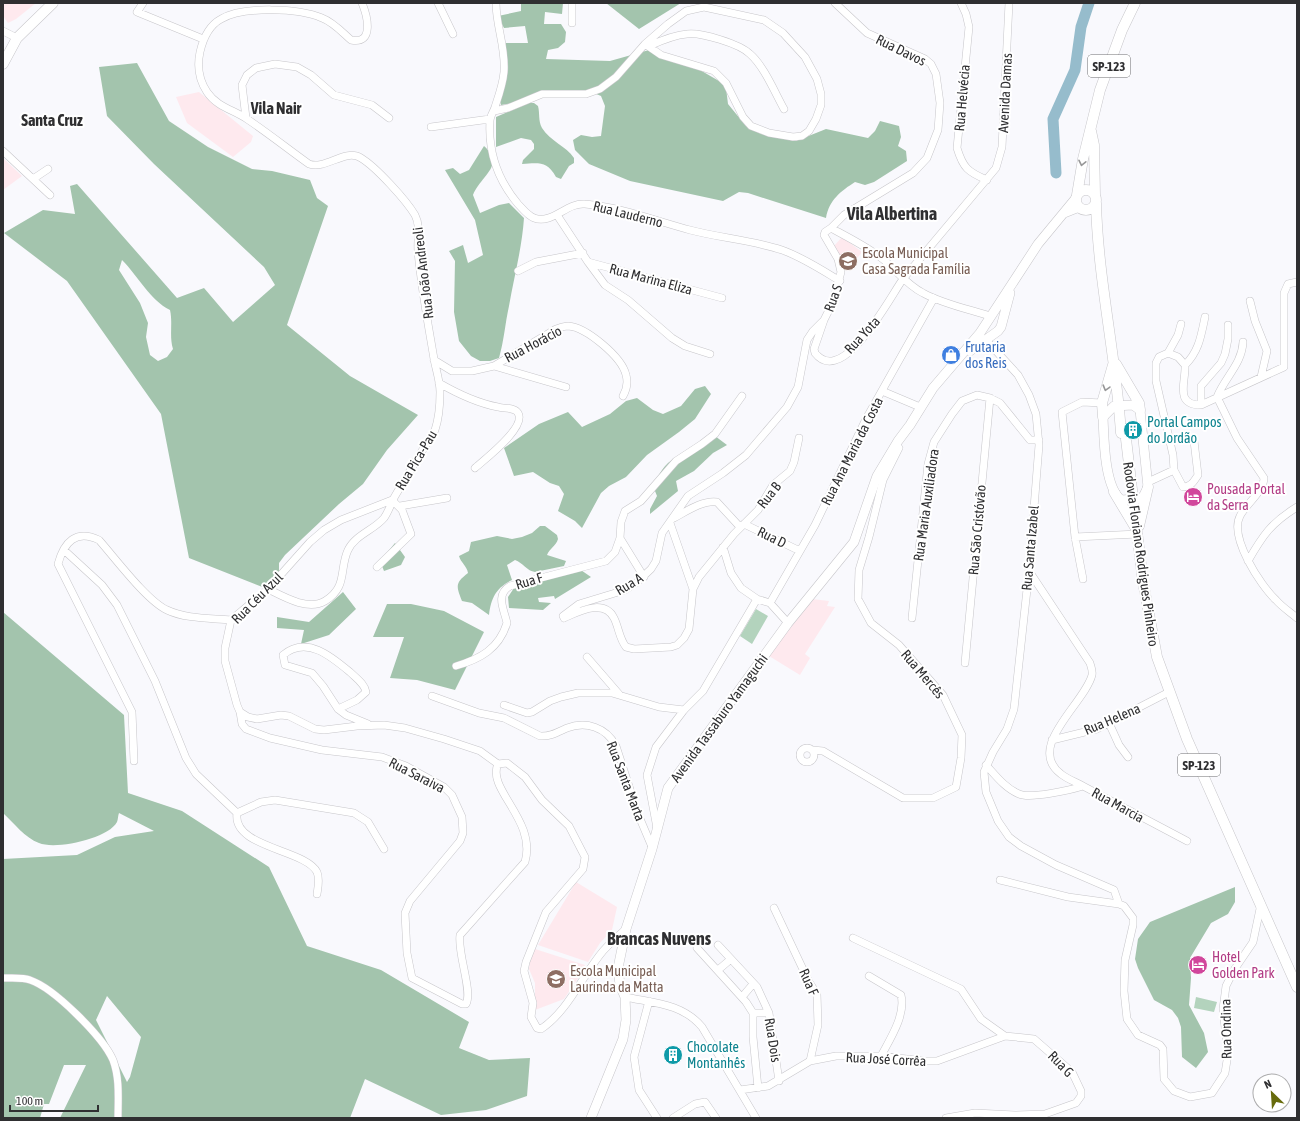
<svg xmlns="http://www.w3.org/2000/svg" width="1300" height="1121" viewBox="0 0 1300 1121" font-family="'Asap Condensed',sans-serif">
<rect width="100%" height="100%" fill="#f9f9fd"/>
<path fill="#fee9ee" d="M 3,3 L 36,3 L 16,19 L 8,23 L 3,16 Z
M 199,92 L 253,136 L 251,142 L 233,157 L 187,123 L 176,97 Z
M 3,158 L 22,176 L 3,190 Z
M 842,237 L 862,252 L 847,271 L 834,246 Z
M 812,599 L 829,601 L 827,606 L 835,607 L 805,654 L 810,658 L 800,675 L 769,656 Z
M 576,882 L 617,907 L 612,930 L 600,943 L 588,962 L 538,945 Z
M 535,949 L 585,965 L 581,974 L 564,999 L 535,1010 L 535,983 L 529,969 L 530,958 Z"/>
<path fill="#b3d3bd" d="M 756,609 L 768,616 L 752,644 L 740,636 Z
M 1196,997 L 1217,1002 L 1214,1012 L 1194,1008 Z"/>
<path fill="#a3c4ad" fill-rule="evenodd" d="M 521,3 L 563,3 L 562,14 L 545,12 L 544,24 L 561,24 L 566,32 L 565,42 L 558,48 L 548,50 L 546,59 L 610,61 L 649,50 L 700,70 L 719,81 L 726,88 L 728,104 L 746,126 L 761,134 L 796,141 L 826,129 L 868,138 L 875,131 L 880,121 L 899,126 L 901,137 L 898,146 L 906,151 L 907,161 L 874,182 L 865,185 L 855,182 C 841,191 829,200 826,218 L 748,193 L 739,192 L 723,201 L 630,181 L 589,164 L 575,150 L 573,140 L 581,135 L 592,137 L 601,136 L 605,106 L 601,96 L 589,91 L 544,91 L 513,103 L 501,105 L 499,96 L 505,67 L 506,43 L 528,43 L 525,26 L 504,28 L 498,16 L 521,11 Z
M 606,3 L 681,3 L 639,29 Z
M 137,63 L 169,121 L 208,147 L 252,169 L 272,171 L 310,180 L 317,198 L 328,206 L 287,325 L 350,376 L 418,415 L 387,450 L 363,484 L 339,504 L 285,555 L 279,563 L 279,573 L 265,588 L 189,558 L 161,414 L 67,281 L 4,233 L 43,210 L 75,214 L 70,186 L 77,184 L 177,298 L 204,288 L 233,322 L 275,285 L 264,267 L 154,164 L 107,116 L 99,67 ZM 122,260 C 138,276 150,300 170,310 C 173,323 169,336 173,349 L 167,357 L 158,361 L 150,355 L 146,337 L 148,323 L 140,303 L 119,270 Z
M 529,103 L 534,103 L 538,106 C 540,113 538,121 542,128 C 550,141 566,146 574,158 L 574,163 L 569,166 L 561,179 L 556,177 C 547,161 539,163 522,164 L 523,160 L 534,149 L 534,144 L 531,140 L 521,138 L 496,147 L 496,117 Z
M 484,146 C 506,166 480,176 473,195 L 480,213 L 499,205 L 509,203 L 524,218 C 522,248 514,277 509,306 C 505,324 504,341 499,358 L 490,361 L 480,361 L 471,356 L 459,341 L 454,312 L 455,261 L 449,251 L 463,245 L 468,263 L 483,255 L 475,220 L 445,170 L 453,168 L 460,174 L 469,170 Z
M 705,386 L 711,394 L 695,419 L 679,432 L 647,455 L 626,477 L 609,486 L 601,493 L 582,528 L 575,521 L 558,511 L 564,494 L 559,486 L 550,483 L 533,472 L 514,476 L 504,448 L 539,424 L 568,412 L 582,427 L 610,414 L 626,401 L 637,398 L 653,410 L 663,414 L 681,406 L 695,389 Z
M 711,433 L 727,445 L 713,453 L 694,471 L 676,481 L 678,491 L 650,514 L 650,509 L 657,496 L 655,491 L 647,490 C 656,484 659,471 668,463 C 680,452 700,447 711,433 Z
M 540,526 L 545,526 L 557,535 L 558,539 C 556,546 550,548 547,555 L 566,561 L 564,566 L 535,572 C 527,571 523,563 515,560 L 507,565 L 512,580 C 496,588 491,598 489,615 L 472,603 L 462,601 C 456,586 455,583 468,573 C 467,566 461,563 459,556 L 469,551 L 471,542 L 497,536 L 512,539 L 522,537 L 532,533 Z
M 395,543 L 405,557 L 401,565 L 384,571 L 380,561 Z
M 575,566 L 591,577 L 555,599 L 554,596 L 538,598 L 539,602 L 551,603 L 543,610 L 509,608 L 508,597 L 514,588 Z
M 343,592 L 356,609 L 329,635 L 301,644 L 304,630 L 277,628 L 277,617 L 309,622 Z
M 387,604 L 411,604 L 444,611 L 484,632 L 455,690 L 417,680 L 390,678 L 404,637 L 373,637 Z
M 3,612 L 124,715 L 128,793 L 182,811 L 269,867 L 307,946 L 381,970 L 469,1022 L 459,1048 L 489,1060 L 530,1058 L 527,1096 L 486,1110 L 441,1115 L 365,1079 L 350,1118 L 60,1118 L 86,1065 L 64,1065 L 49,1104 L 44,1104 L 40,1118 L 3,1118 L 3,859 L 77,855 L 115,837 L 154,831 L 119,813 C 118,815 118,820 117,822 C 108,839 55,850 39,843 C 25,838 14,823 3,813 ZM 107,996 L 141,1037 L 130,1077 L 127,1082 L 96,1020 Z
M 1235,887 L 1235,902 L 1228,914 L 1211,923 L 1190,958 L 1191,978 L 1189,1005 L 1204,1033 L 1208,1052 L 1196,1068 L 1182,1057 L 1181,1027 L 1178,1018 L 1172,1010 L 1154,1000 L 1138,968 L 1135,959 L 1138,939 L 1150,922 Z"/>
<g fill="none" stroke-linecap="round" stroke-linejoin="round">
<path stroke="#96bccc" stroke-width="11" d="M 1056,173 L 1053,119 L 1075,70 L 1081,27 L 1089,3"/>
<g stroke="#c7c6ca" stroke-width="8">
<path id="street" d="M 143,3 L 137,12 L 203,39
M 438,3 L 453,34
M 496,3 C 496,26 506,48 504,72 C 503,84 499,95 495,107 C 494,111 490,116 490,121 C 488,152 498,180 518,204 C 523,209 527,215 534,218 C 552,225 567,202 585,204 C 620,207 656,221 690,230 C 720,238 752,240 782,250 C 802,257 822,270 840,281
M 961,3 L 966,14 L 969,27 L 957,148 C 963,168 968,172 987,180
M 572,23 L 572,3
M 3,31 L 17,38
M 649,46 C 660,41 674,35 687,34 C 701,32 740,44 750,54 C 764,66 775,93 784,109
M 494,111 L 508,108 L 542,94 L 586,94 L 600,89 L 616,77 L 645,44 L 668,24 L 686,11 L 704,7 L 764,20 L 783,33 L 805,57 L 817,79 L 821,94 L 821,105 L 816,119 L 809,131 L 802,136 L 793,137 L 769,133 L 751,126 L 743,117 L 726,83 L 714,71 L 661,55 L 645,44
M 246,118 L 242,85 L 247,75 L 256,68 L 275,64 L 297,67 L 311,75 L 334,95 L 372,105 L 389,118
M 431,127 L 490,119
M 3,151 L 50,195
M 33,179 L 48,169
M 557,215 L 588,262 L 722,298
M 831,228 L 844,215 L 913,173 L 927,158 L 938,130 L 940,103 L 936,74 L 931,64 L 925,59 L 867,33 L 835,3
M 588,262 L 605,285 L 628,300 L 672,338 L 685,346 L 710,354
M 518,271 L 536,262 L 583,253
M 1250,301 L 1255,321 L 1267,351 L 1261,377
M 990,316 C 968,309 943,304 923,293 C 907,285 897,271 884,260 C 868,247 849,238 831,228 L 825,232 L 824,235 L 838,259 L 841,272 L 833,302 L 824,320 L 814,349 L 815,353 C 843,389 891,295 903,279 L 996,168 L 1002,147 L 1009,3
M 986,340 L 1018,375 L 1029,395 L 1036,414 L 1039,445 L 1029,571 L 1014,709 L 1007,729 L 993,752 L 984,772 L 986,792 L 998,821 L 1009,837 L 1021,846 L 1056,865 L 1114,890 L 1119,904
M 1243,342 C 1242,364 1225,377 1217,397 L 1237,438 L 1264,478 C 1264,491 1246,504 1240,516 C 1229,537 1260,585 1276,600 C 1282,607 1290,612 1297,618
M 1168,353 L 1178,335 L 1181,324
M 434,360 L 452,371 L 472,371 L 494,366 L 566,387
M 1185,365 C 1199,351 1201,336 1205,317
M 494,366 L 556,329 C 559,328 564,326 568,326 C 586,327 622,357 626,375 C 628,382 627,389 623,396
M 439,383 C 458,394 477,403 498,407 C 504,409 515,407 518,413 C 527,427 485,459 475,468
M 882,391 L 920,407
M 1201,405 L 1201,386 L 1221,363 L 1225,354 L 1228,339 L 1228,325
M 1174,470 L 1183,487 C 1191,487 1194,481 1198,475 L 1194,441
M 1148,482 L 1174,470 L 1173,455 L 1156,381 L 1156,363 L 1159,357 L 1168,353 L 1178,357 L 1185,365 C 1186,382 1174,405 1201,405 L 1284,367 L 1284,293 L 1288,284 L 1297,282
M 392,500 L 341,520 L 324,530 L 310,542 L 268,589 L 231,620 L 225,648 L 225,661 L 237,705 L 240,712 L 248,717 L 257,719 L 281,715 L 289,716 L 315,729 L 324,730 L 357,726 L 384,725 L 405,728 L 444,739 L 480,751 L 498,764 L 507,763 L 525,777 L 542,800 L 569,826 L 585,857 L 583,869 L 546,912 L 526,962 L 524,971 L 533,1003 L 531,1017 L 537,1028 L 541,1029 C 568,1011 582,976 603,951 C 610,943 618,936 626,929
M 400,506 L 447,498
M 674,518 C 687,511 703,500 717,502 L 740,527
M 744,524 L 800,551
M 1075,537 L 1138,534
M 620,538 L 644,577
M 723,547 L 731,573 L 741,588 L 757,599 L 770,603 L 788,623
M 65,551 L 102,585 L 117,605 L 155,681 L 186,758 L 196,774 L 237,813
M 1248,561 C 1263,535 1271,523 1297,507
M 377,567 L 411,534 L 402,510 L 392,500
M 1029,571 L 1090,663 C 1091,667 1093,671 1092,675 C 1085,703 1025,747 1061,774 C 1067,779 1076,782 1083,786
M 1083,579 L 1075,537 L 1062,412 L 1082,402 L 1102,403
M 268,589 C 284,597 308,611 325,601 C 348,587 339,569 348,550 C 355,535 374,530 384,518 C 389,511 391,503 395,496 C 408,474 421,452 435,430 C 439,418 440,405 440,392 C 440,381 436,370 434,359 C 428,323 421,287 418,251 C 417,238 421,227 415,215 C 406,200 376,167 361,158 C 345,148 326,170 309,164 C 288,149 268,133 247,119 C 234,110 217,107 207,92 C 199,80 197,66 200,52 C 203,39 208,26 221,19 C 243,6 299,8 322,18 C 333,22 342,32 351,40 C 375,45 367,15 362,3
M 693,589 L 699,577 L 734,534 L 758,510 L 773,485 L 790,471 L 794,462 L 799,438
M 770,603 L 815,525 L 866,419 L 934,298
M 564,618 L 563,616 L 579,604 L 625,590 L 636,583 L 651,569 L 656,561 L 662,533 L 688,496 L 723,473 L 746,455 L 787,407 L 798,387 L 807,340 L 813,331 L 822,322
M 564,618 C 578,612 604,598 614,618 C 619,628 619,638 626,647 L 634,649 L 671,647 L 677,645 L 684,638 L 689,629 L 693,589 L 670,523
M 912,618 L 928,464 L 934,442 L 952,414 L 962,401 L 977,395 L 990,398 L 1000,403 L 1030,440 L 1039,440
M 587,657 L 619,694
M 965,663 L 990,398
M 456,666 C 480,659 499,649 507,623 C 504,609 495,595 510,586 L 606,561 L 615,552 L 620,538 L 621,522 L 625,511 L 641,501 L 676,461 L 702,444 L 715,434 L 742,396
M 432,696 L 479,713 L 504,718 L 540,736 C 550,737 558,732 567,728 C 586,721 606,727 616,746 L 638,814 L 652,847
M 504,705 L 527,713 L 532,712 L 550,701 L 561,697 L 578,693 L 612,693 L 659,707 L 684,710
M 338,709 L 357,700 L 366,692 C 365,684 356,678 351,673 C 332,657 307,635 283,655 L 285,665 L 312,673 L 323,686 L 338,709 L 346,715 L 368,724
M 240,712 L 242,724 L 246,729 L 270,738 L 322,750 L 382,757 L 406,766 L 444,787 L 452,795 L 462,817 L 463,833 L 460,841 L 410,901 L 405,913 L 407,953 L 412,978 L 462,1004 L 466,1004 C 473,992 457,952 460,935 L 525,862 C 537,820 486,789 498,764
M 1109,723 L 1119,745 L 1128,757
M 1052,740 L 1097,729 L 1169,692
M800 755a7 7 0 1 1 14 0a7 7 0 1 1-14 0Z
M 813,750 L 823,751 L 903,798 L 933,798 L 956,787 L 961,758 L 962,735 L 943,695 L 899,645 L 871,623 L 858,599 L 859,570 L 869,537 L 883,480 L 899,448
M 134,761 L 132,712 L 58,564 C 64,542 76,529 99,540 C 115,558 147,601 167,610 C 186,619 210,618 231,620
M 986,765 C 996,776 1005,788 1019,794 C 1030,799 1071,790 1083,786 L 1187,841
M 237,813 L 261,802 L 275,800 L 354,813 L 368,822 L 384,849
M 237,813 C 232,848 305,849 317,872 C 320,879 318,887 317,894
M 657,828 L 647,775 L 656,747 L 684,710 L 703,691 L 757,599
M 1000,880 L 1068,897 L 1119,904 L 1124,906 L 1133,918 L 1133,925 L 1125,960 L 1124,991 L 1127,1019 L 1138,1035 L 1160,1045 L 1163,1049 L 1164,1079 L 1174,1091 L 1190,1097 L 1212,1093 L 1225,1073 L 1228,1054 L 1223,1009 L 1226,986 L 1234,970 L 1253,942 L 1261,904
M 774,908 L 809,982 L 817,994 L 818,1025 L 810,1061
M 853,938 L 961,989 L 981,1019 L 1005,1036
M 718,945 L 757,987 L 769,1013 L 779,1081
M 697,948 L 746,1002 L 753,1013 L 753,1037 L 758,1088
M 718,970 L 731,959
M 869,976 L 901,995 C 906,1015 890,1039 881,1056
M 3,978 C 11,978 23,977 30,980 C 54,988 103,1037 113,1060 C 120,1079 118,1099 118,1118
M 625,997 C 653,1003 682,1003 702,1027 L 756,1118
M 742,997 L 753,984
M 649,1001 L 634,1057 L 639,1090 L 657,1118
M 753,1013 L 769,1013
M 740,1090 L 768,1086 L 810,1061 L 836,1056 L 881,1056 L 924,1061 L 937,1061 L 1005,1036 L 1034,1039 L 1072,1072 L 1081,1091 L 1081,1096 L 1076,1103 L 1045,1114 L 1015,1115 L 975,1113 L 946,1118
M 673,1118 L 695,1104 L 705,1102 L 716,1118"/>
</g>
<g stroke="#c7c6ca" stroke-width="10">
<path id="secondary" d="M 1064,213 L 1079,207
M 970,351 L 998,331 L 1001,327 L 1010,293
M 1133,405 L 1140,410 L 1148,487 L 1143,497 L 1137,499 L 1121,500 C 1104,486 1104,438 1103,417 L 1114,406 Z
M 591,1118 L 623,1039 L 626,1020 L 625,997 L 620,985 L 618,968 L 626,929 L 652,849 L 668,788 L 788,623 L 854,542 L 877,476 L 898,441 L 910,425 L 933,388 L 980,333 L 1038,244 L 1076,198"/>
</g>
<g stroke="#c7c6ca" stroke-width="11">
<path id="primary" d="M 3,64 L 17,38 L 53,3
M 1091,131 L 1094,145 L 1095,195
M1076 200a10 10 0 1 1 20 0a10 10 0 1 1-20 0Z
M 1077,195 L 1083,159 L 1100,90 L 1122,30 L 1135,3
M 1096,203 C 1098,280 1116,356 1121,433
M 1116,364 L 1139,403 L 1140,410
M 1103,417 L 1102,403 L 1113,365
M 1126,439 L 1143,582 L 1157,657 L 1187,739 L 1297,987
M 1114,492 L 1135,527
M 1139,526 L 1148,487"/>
</g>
<use href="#street" stroke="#fff" stroke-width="7"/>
<use href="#secondary" stroke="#fff" stroke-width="9"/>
<use href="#primary" stroke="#fff" stroke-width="10"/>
</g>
<defs><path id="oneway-chevron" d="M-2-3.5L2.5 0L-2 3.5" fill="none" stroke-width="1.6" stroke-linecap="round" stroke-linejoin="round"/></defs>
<g stroke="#979798">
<use href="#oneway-chevron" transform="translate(1082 163) rotate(102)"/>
<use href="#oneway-chevron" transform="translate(1106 388) rotate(106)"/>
</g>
<defs>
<g id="school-disc" transform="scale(1)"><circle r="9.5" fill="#8d6e63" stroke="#fff"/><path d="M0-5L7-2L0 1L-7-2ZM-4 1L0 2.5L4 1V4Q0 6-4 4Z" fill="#fff"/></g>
<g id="shop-disc" transform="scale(1)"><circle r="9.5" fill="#3f7fe0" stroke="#fff"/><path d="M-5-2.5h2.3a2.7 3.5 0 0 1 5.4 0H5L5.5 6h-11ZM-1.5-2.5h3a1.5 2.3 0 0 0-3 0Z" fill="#fff"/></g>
<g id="building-disc" transform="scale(1)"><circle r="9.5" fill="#0f9aa8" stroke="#fff"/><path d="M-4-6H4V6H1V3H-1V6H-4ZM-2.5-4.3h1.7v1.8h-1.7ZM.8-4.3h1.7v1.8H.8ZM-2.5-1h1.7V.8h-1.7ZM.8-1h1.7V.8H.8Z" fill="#fff"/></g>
<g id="hotel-disc" transform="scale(1)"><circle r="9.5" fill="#d1479c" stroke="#fff"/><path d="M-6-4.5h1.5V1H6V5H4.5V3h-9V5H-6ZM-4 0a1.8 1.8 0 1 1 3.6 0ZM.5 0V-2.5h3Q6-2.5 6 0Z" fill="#fff"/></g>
</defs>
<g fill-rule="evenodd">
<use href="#school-disc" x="848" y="261"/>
<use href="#shop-disc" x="951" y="355"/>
<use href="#building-disc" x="1133" y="430"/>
<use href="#hotel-disc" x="1193" y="497"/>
<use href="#hotel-disc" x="1198" y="965"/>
<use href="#school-disc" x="556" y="979"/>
<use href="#building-disc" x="673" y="1055"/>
</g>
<g text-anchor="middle" stroke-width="4" stroke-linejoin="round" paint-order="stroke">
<g fill="#fff" stroke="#6d6d6f" stroke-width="1">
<rect x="1088" y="55" width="42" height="22" rx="3"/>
<rect x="1178" y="754" width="42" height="22" rx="3"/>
</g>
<g font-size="13" font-weight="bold" fill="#2f2f31">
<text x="1109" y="71">SP-123</text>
<text x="1199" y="770">SP-123</text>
</g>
<g font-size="14" fill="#2f2f31" stroke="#fff">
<text transform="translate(901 50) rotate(26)" y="5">Rua Davos</text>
<text transform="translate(1005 93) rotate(-87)" y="5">Avenida Damas</text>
<text transform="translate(962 98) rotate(-85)" y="5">Rua Helvécia</text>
<text transform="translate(628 214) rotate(14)" y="5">Rua Lauderno</text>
<text transform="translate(423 273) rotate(-97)" y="5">Rua João Andreoli</text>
<text transform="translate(651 279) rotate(15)" y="5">Rua Marina Eliza</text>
<text transform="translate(833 298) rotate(-69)" y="5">Rua S</text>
<text transform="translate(862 335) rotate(-47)" y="5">Rua Yota</text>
<text transform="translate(533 344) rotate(-28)" y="5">Rua Horácio</text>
<text transform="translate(852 451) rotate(-63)" y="5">Rua Ana Maria da Costa</text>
<text transform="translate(416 460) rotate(-59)" y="5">Rua Pica-Pau</text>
<text transform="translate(769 495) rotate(-52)" y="5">Rua B</text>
<text transform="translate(926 505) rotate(-82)" y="5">Rua Maria Auxiliadora</text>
<text transform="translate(977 530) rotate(-85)" y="5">Rua São Cristóvão</text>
<text transform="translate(772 537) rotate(26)" y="5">Rua D</text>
<text transform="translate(1030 548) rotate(-85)" y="5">Rua Santa Izabel</text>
<text transform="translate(1141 554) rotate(82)" y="5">Rodovia Floriano Rodrigues Pinheiro</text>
<text transform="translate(529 581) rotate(-17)" y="5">Rua F</text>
<text transform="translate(629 584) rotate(-31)" y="5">Rua A</text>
<text transform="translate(257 598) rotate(-45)" y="5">Rua Céu Azul</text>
<text transform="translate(923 674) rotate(50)" y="5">Rua Mercês</text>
<text transform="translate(719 718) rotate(-54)" y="5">Avenida Tassaburo Yamaguchi</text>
<text transform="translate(1112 719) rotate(-23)" y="5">Rua Helena</text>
<text transform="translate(417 775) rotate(27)" y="5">Rua Saraiva</text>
<text transform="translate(626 781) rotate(69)" y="5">Rua Santa Marta</text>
<text transform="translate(1118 805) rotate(29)" y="5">Rua Marcia</text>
<text transform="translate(809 982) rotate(66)" y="5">Rua F</text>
<text transform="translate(1226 1029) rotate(-91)" y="5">Rua Ondina</text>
<text transform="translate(773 1040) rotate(81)" y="5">Rua Dois</text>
<text transform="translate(886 1059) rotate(3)" y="5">Rua José Corrêa</text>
<text transform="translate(1061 1064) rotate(46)" y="5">Rua G</text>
</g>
<g font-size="14" fill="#785e54" stroke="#fff" text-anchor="start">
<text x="862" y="258">Escola Municipal<tspan x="862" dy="16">Casa Sagrada Família</tspan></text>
<text x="570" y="976">Escola Municipal<tspan x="570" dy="16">Laurinda da Matta</tspan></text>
</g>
<g font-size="14" fill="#366cbe" stroke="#fff" text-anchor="start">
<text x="965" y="352">Frutaria<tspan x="965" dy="16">dos Reis</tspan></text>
</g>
<g font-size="14" fill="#0d838f" stroke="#fff" text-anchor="start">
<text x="1147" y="427">Portal Campos<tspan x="1147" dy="16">do Jordão</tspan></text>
<text x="687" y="1052">Chocolate<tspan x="687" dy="16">Montanhês</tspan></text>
</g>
<g font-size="14" fill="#b23c85" stroke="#fff" text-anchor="start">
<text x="1207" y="494">Pousada Portal<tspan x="1207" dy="16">da Serra</tspan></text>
<text x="1212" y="962">Hotel<tspan x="1212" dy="16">Golden Park</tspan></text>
</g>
<g font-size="16" font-weight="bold" fill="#2f2f31" stroke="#fff">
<text x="276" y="114">Vila Nair</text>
<text x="52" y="126">Santa Cruz</text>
</g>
<g font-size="18" font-weight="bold" fill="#2f2f31" stroke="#fff">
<text x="892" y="220">Vila Albertina</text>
<text x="659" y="945">Brancas Nuvens</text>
</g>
</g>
<rect width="1300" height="1121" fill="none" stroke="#2f2f31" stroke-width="8"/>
<g transform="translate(1272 1093) rotate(335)"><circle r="19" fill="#ffffff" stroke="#acacad"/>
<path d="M0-3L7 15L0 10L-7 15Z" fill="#676b0d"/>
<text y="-6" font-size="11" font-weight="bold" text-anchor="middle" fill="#2f2f31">N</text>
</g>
<path d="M10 1105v6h88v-6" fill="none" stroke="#2f2f31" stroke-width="2"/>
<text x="16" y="1105" font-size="12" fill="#2f2f31" stroke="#ffffff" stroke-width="3" paint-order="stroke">100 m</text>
</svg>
